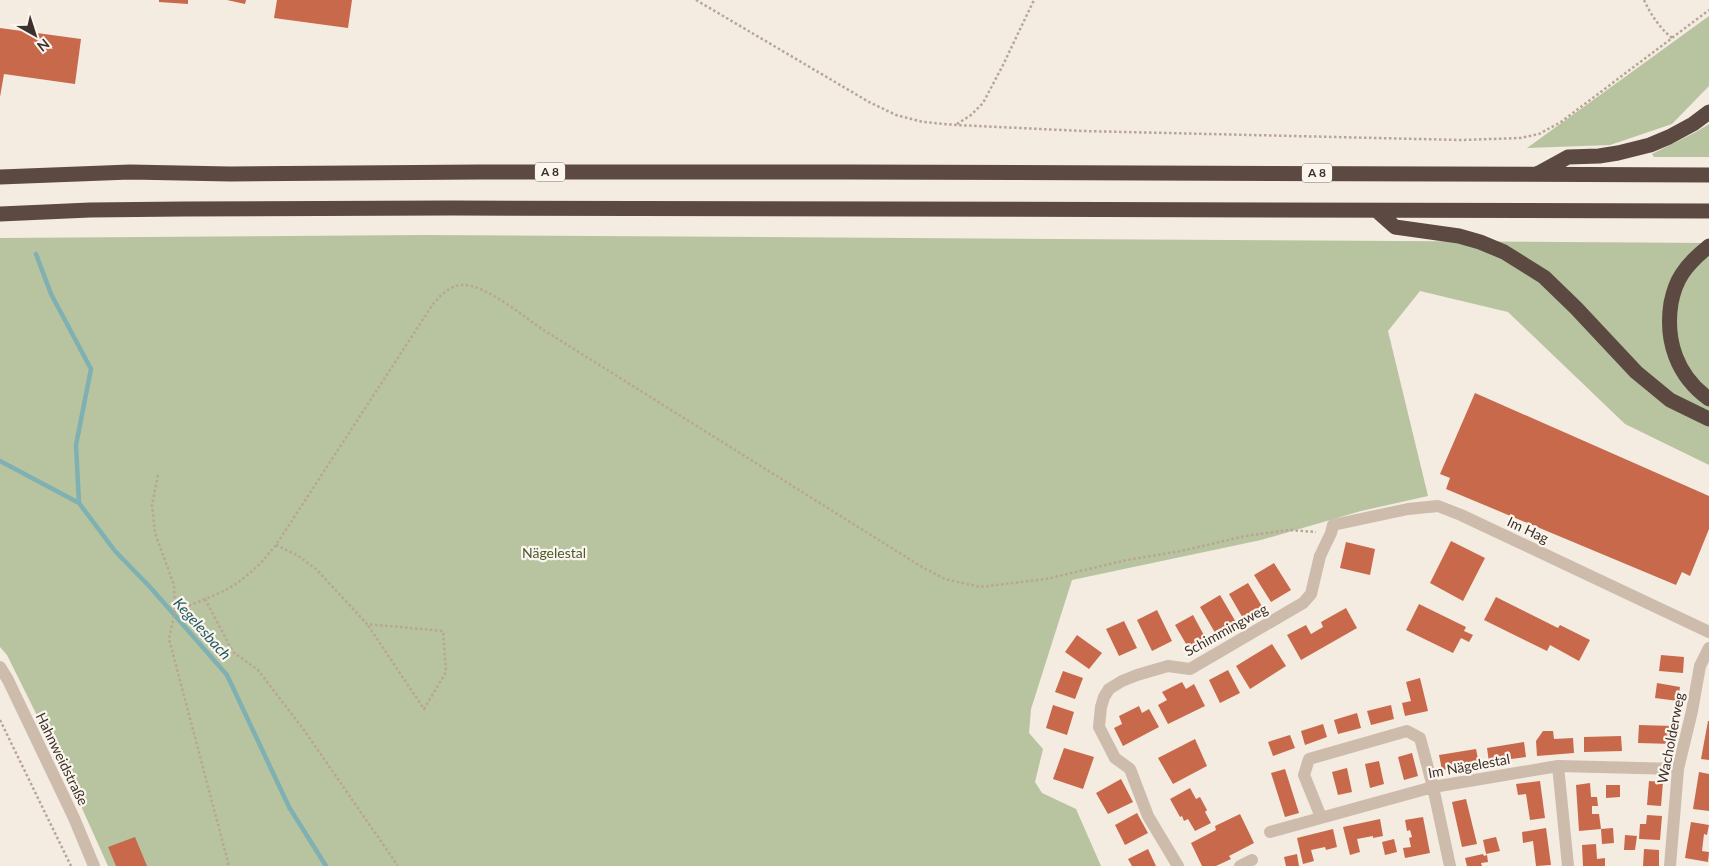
<svg xmlns="http://www.w3.org/2000/svg" width="1709" height="866" viewBox="0 0 1709 866" font-family="Lato,sans-serif">
<rect width="100%" height="100%" fill="#f4ebe1"/>
<path fill="#b8c4a0" d="M 1709,16 L 1709,86 L 1672,124 L 1610,145 L 1527,148 Z
M 1709,124 L 1709,157 L 1654,157 L 1652,154 L 1694,133 Z
M 425,235 L 1709,243 L 1709,465 L 1625,424 L 1508,312 L 1420,291 L 1388,331 L 1428,496 L 1361,511 L 1261,540 L 1072,580 L 1031,709 L 1029,733 L 1043,749 L 1035,782 L 1042,793 L 1076,809 L 1101,866 L 108,866 L 72,786 L 7,655 L 0,647 L 0,238 Z"/>
<g fill="none" stroke-linecap="round" stroke-linejoin="round">
<path stroke="#7fb0b2" stroke-width="4.5" d="M 36,254 L 51,294 L 91,369 L 76,445 L 79,503
M 0,461 L 79,503 L 115,551 L 150,587 L 227,675 L 289,807 L 326,866"/>
</g>
<path fill="#c8694b" d="M 159,0 L 188,0 L 188,4 L 159,2 Z
M 227,0 L 246,0 L 245,4 Z
M 277,0 L 352,0 L 348,28 L 274,18 Z
M 0,28 L 81,39 L 75,84 L 4,74 L 0,97 Z
M 1475,393 L 1709,496 L 1709,529 L 1690,576 L 1682,572 L 1676,585 L 1446,489 L 1450,478 L 1440,474 Z
M 1451,541 L 1485,558 L 1463,601 L 1430,583 Z
M 1346,542 L 1375,549 L 1370,575 L 1340,568 Z
M 1274,563 L 1291,590 L 1271,602 L 1254,575 Z
M 1248,583 L 1263,608 L 1244,620 L 1229,594 Z
M 1220,595 L 1237,624 L 1217,636 L 1200,607 Z
M 1496,597 L 1558,628 L 1560,625 L 1590,640 L 1579,661 L 1550,645 L 1547,651 L 1484,620 Z
M 1419,604 L 1466,627 L 1464,631 L 1473,635 L 1469,642 L 1461,638 L 1453,653 L 1406,630 Z
M 1346,608 L 1357,628 L 1301,660 L 1287,635 L 1306,625 L 1311,634 L 1323,627 L 1321,622 Z
M 1157,610 L 1172,641 L 1152,651 L 1137,620 Z
M 1193,615 L 1206,639 L 1189,649 L 1175,625 Z
M 1124,621 L 1137,648 L 1119,656 L 1106,629 Z
M 1077,635 L 1102,653 L 1089,669 L 1065,652 Z
M 1272,644 L 1286,666 L 1250,689 L 1236,666 Z
M 1661,655 L 1684,657 L 1683,673 L 1659,671 Z
M 1228,670 L 1240,693 L 1220,703 L 1209,680 Z
M 1063,671 L 1083,678 L 1075,699 L 1055,692 Z
M 1420,678 L 1428,711 L 1405,716 L 1402,703 L 1411,701 L 1406,682 Z
M 1182,682 L 1186,689 L 1194,684 L 1205,706 L 1168,724 L 1158,705 L 1167,700 L 1162,692 Z
M 1657,683 L 1680,687 L 1678,701 L 1655,698 Z
M 1053,705 L 1074,712 L 1067,735 L 1046,728 Z
M 1391,705 L 1394,719 L 1371,725 L 1367,711 Z
M 1139,706 L 1142,713 L 1149,709 L 1159,727 L 1123,746 L 1114,728 L 1122,724 L 1119,716 Z
M 1357,713 L 1361,728 L 1338,734 L 1334,720 Z
M 1708,721 L 1709,721 L 1709,760 L 1701,759 Z
M 1323,724 L 1327,737 L 1305,745 L 1301,731 Z
M 1639,725 L 1673,726 L 1673,744 L 1638,743 Z
M 1543,731 L 1553,731 L 1554,739 L 1573,738 L 1574,753 L 1537,756 L 1536,741 Z
M 1290,735 L 1295,748 L 1273,756 L 1268,742 Z
M 1621,736 L 1622,751 L 1584,752 L 1584,737 Z
M 1195,739 L 1207,766 L 1173,784 L 1158,758 Z
M 1524,742 L 1526,757 L 1489,762 L 1487,748 Z
M 1064,748 L 1094,757 L 1083,789 L 1053,779 Z
M 1476,749 L 1479,764 L 1442,770 L 1439,755 Z
M 1412,753 L 1418,776 L 1404,780 L 1398,757 Z
M 1379,761 L 1384,784 L 1370,788 L 1365,764 Z
M 1347,768 L 1352,792 L 1338,795 L 1332,772 Z
M 1285,769 L 1299,813 L 1285,817 L 1271,773 Z
M 1699,772 L 1709,774 L 1709,811 L 1693,809 Z
M 1121,779 L 1133,802 L 1108,814 L 1096,793 Z
M 1540,781 L 1545,818 L 1530,820 L 1526,794 L 1518,795 L 1516,784 Z
M 1649,781 L 1663,782 L 1661,806 L 1647,805 Z
M 1590,783 L 1591,797 L 1597,797 L 1598,806 L 1592,806 L 1592,814 L 1599,814 L 1601,829 L 1579,831 L 1576,785 Z
M 1606,785 L 1620,785 L 1620,797 L 1606,798 Z
M 1190,788 L 1196,799 L 1200,797 L 1207,810 L 1205,812 L 1211,823 L 1195,831 L 1188,819 L 1184,821 L 1182,816 L 1180,817 L 1170,799 Z
M 1466,799 L 1477,844 L 1462,847 L 1452,802 Z
M 1137,813 L 1148,833 L 1125,845 L 1115,825 Z
M 1240,814 L 1254,843 L 1229,856 L 1231,859 L 1216,866 L 1202,866 L 1191,843 L 1216,830 L 1215,826 Z
M 1647,815 L 1662,816 L 1660,840 L 1639,839 L 1640,824 L 1646,824 Z
M 1423,817 L 1430,853 L 1405,858 L 1403,848 L 1411,847 L 1409,838 L 1412,837 L 1410,830 L 1407,831 L 1405,820 Z
M 1380,819 L 1383,836 L 1373,838 L 1373,836 L 1357,839 L 1360,852 L 1350,855 L 1343,827 Z
M 1691,822 L 1709,825 L 1707,835 L 1704,834 L 1702,851 L 1709,852 L 1708,862 L 1685,858 Z
M 1546,828 L 1551,865 L 1536,866 L 1533,841 L 1523,843 L 1522,832 Z
M 1613,828 L 1614,843 L 1602,844 L 1601,829 Z
M 1333,829 L 1337,847 L 1326,850 L 1325,847 L 1311,850 L 1314,861 L 1303,864 L 1297,838 Z
M 1625,835 L 1637,836 L 1635,850 L 1624,850 Z
M 135,837 L 147,866 L 116,866 L 108,847 Z
M 1496,837 L 1500,851 L 1486,854 L 1483,840 Z
M 1394,839 L 1397,852 L 1385,855 L 1382,842 Z
M 1596,844 L 1597,859 L 1605,858 L 1605,866 L 1583,866 L 1582,845 Z
M 1148,849 L 1156,866 L 1132,866 L 1128,859 Z
M 1644,849 L 1659,850 L 1659,866 L 1643,866 Z
M 1297,854 L 1299,866 L 1286,866 L 1284,857 Z
M 1483,854 L 1484,856 L 1487,855 L 1488,862 L 1481,863 L 1482,866 L 1467,866 L 1465,858 Z"/>
<g fill="none" stroke-linecap="round" stroke-linejoin="round">
<path stroke="#b9a596" stroke-width="2.5" stroke-dasharray="2.5 2.5" stroke-linecap="butt" d="M 696,0 L 869,102 L 896,115 L 923,122 L 956,125 L 1083,131 L 1461,140 L 1520,138 L 1539,134 L 1561,122 L 1709,10
M 1644,0 C 1651,15 1659,27 1672,38
M 957,124 L 971,115 L 983,103 L 1003,65 L 1034,0
M 158,475 L 152,505 L 155,533 L 174,585 L 175,611 L 169,639 L 229,866
M 276,545 L 297,555 L 316,569 L 367,624 L 443,631 L 446,672 L 424,709 L 367,624
M 205,599 L 233,652 L 258,670 L 304,730 L 398,866
M 175,611 C 199,601 227,593 246,576 C 258,567 267,556 276,545 L 433,304 C 440,296 449,286 461,285 C 485,283 525,318 545,331 L 922,567 L 945,579 L 980,587 L 1046,579 L 1127,560 L 1181,551 L 1245,536 L 1289,530 L 1316,532
M 0,720 L 71,866"/>
<path stroke="#cdbbac" stroke-width="12" d="M 0,667 L 8,680 L 74,818 L 94,866
M 1558,766 L 1568,866
M 1321,817 L 1304,775 L 1309,759 L 1407,731 L 1420,738 L 1433,787 L 1450,866
M 1270,832 L 1433,787 L 1558,766 L 1678,769
M 1178,866 L 1148,816 L 1130,769 L 1115,758 L 1099,727 L 1101,707 L 1104,697 L 1109,689 L 1122,681 L 1137,675 L 1168,666 L 1190,669 L 1303,603 L 1311,594 L 1320,556 L 1331,533 L 1333,525 L 1408,509 L 1438,506 L 1461,515 L 1709,632
M 1240,866 L 1252,860
M 1670,866 L 1678,769 L 1692,711 L 1700,666 L 1709,648"/>
<path stroke="#5c4a42" stroke-width="15" d="M 1537,174 L 1568,157 L 1599,156 L 1618,153 L 1650,145 L 1669,137 L 1693,124 L 1709,112
M 0,177 L 130,172 L 230,174 L 479,172 L 851,172 L 1709,175
M 1377,211 L 1395,227 L 1459,236 L 1480,242 L 1504,252 L 1544,277 L 1576,308 L 1636,372 L 1670,400 L 1709,419
M 0,214 L 90,210 L 183,209 L 452,208 L 1709,211
M 1709,246 C 1699,254 1689,263 1682,274 C 1676,283 1673,293 1671,303 C 1665,341 1677,376 1709,399"/>
</g>
<g text-anchor="middle" stroke-width="4.5" stroke-linejoin="round" paint-order="stroke">
<g fill="#fbf5ee" stroke="#756b66" stroke-width="1">
<rect x="535" y="162.5" width="30" height="19" rx="4"/>
<rect x="1302" y="163.5" width="30" height="19" rx="4"/>
</g>
<g font-size="12" font-weight="bold" fill="#3b302b">
<text x="550" y="176">A 8</text>
<text x="1317" y="177">A 8</text>
</g>
<g font-size="14" fill="#3b302b" stroke="#fbf5ee">
<text transform="translate(1528 530) rotate(25)" y="5">Im Hag</text>
<text transform="translate(1226 630) rotate(-29)" y="5">Schimmingweg</text>
<text transform="translate(1671 738) rotate(-79)" y="5">Wacholderweg</text>
<text transform="translate(62 759) rotate(64)" y="5">Hahnweidstraße</text>
<text transform="translate(1469 766) rotate(-10)" y="5">Im Nägelestal</text>
</g>
<g font-size="14" fill="#4a5a2e" stroke="#fbf5ee">
<text x="554" y="558">Nägelestal</text>
</g>
<g font-size="15" font-style="italic" fill="#1f5a5e" stroke="#fbf5ee">
<text transform="translate(202 629) rotate(48)" y="5">Kegelesbach</text>
</g>
</g>
<g transform="translate(35 35) rotate(141)" stroke="#fbf5ee" stroke-width="4" paint-order="stroke">
<path d="M0-4L9 19L0 12L-9 19Z" fill="#3b302b"/>
<text y="-8" font-size="14" font-weight="bold" text-anchor="middle" fill="#3b302b">N</text>
</g>
</svg>
